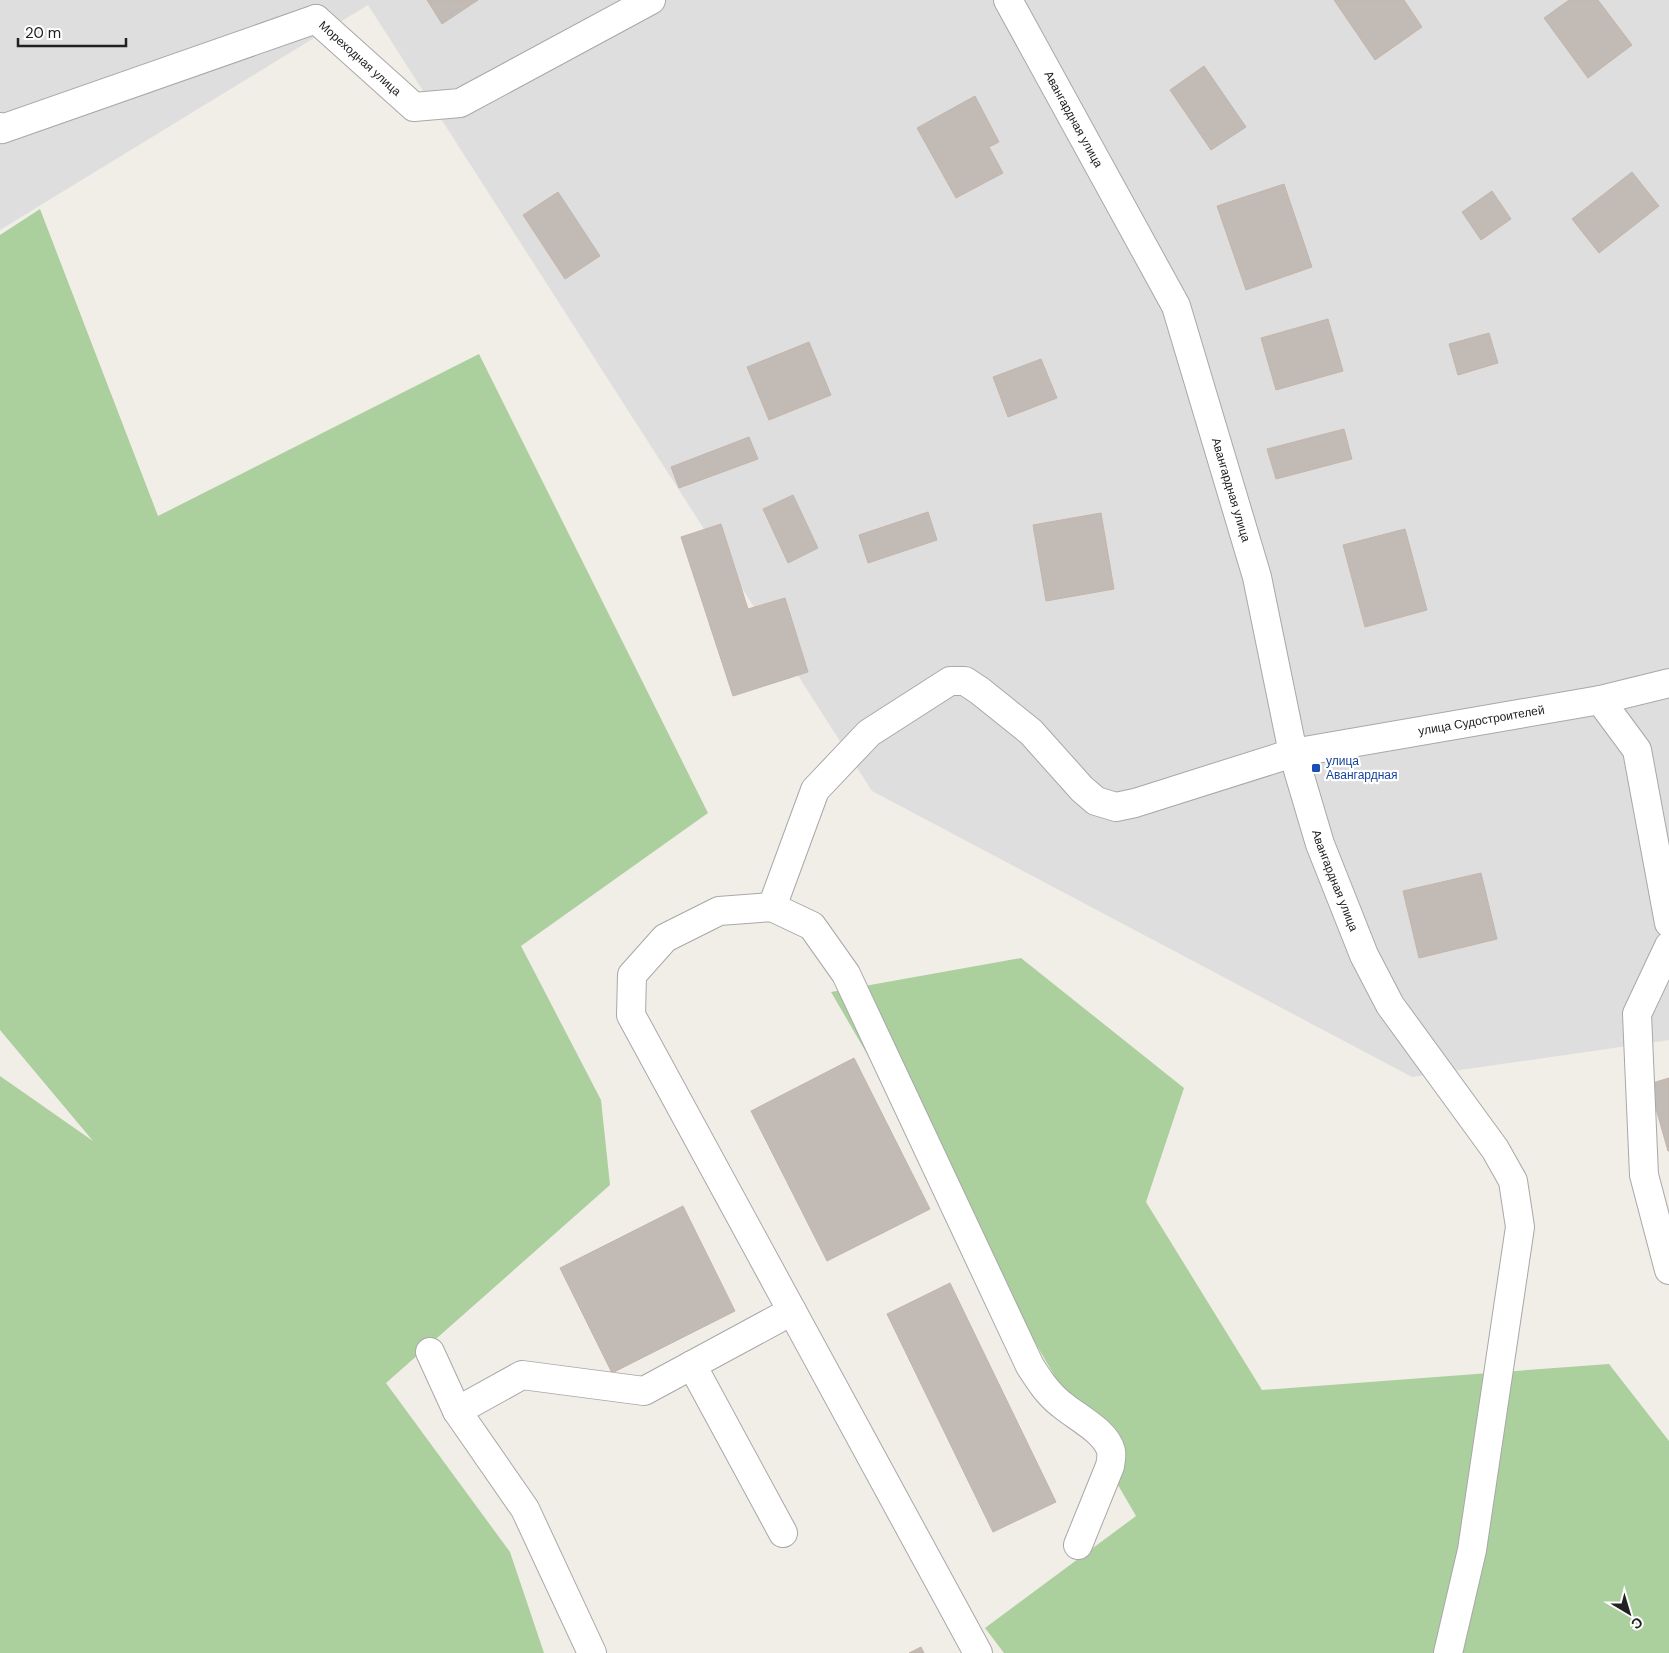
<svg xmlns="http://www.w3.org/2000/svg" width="1669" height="1653" viewBox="0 0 1669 1653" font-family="'DM Sans',sans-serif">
<rect width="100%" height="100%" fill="#f1eee8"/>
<path fill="#dfdede" d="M 0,0 L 1669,0 L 1669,1040 L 1412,1077 L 872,791 L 368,5 L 0,230 Z"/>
<path fill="#accf9e" d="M 40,209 L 158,516 L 479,354 L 708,813 L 521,946 L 601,1100 L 610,1185 L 386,1383 L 510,1552 L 544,1653 L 0,1653 L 0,1076 L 93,1141 L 0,1030 L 0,235 Z
M 1021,958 L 1184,1088 L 1146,1202 L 1262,1390 L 1609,1364 L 1669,1441 L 1669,1653 L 1004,1653 L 985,1628 L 1136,1516 L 831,992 Z"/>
<path fill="#c2bab4" stroke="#c3b5ab" d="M 427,0 L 478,0 L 442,24 Z
M 1334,0 L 1404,0 L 1422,27 L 1375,60 Z
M 1569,0 L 1598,0 L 1632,45 L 1588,78 L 1544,18 Z
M 1204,66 L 1246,127 L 1211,150 L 1170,90 Z
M 975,96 L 999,142 L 989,147 L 1003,173 L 956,198 L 917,128 Z
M 1632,172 L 1659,206 L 1599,253 L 1572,219 Z
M 1284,184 L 1312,267 L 1246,290 L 1217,206 Z
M 1492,191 L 1511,219 L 1481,240 L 1462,212 Z
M 558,192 L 600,256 L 565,279 L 523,215 Z
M 1328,319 L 1343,371 L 1276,390 L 1261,338 Z
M 1489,333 L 1498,363 L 1458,375 L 1449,344 Z
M 809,342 L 831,395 L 769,420 L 747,367 Z
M 1041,359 L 1057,398 L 1008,417 L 993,377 Z
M 1344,429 L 1352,459 L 1276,479 L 1267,449 Z
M 749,437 L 758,459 L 679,488 L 671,467 Z
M 793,495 L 818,548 L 788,563 L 763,509 Z
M 928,512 L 937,540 L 868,563 L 859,535 Z
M 1101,513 L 1114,589 L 1046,601 L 1033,525 Z
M 721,524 L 748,609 L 785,598 L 808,672 L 733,696 L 681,537 Z
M 1405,529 L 1427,610 L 1365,627 L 1343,545 Z
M 1481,873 L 1497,939 L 1419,958 L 1403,891 Z
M 854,1058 L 930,1209 L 827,1261 L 751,1111 Z
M 1669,1078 L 1669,1151 L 1668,1151 L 1649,1084 Z
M 683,1206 L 735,1311 L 612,1373 L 560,1268 Z
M 950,1283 L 1056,1502 L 993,1532 L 887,1314 Z
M 921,1647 L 924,1653 L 909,1653 Z"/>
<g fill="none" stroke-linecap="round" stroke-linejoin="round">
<g stroke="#a8a8a8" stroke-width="30">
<g id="minor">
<path id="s1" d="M 1008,0 L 1176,306 L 1257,577 L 1293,753 L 1320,844 L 1364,955 L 1390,1005 L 1495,1149 L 1513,1181 L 1520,1227 L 1472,1550 L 1448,1653"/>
<path id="s2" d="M 316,19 L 414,107 L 460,103 L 651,0"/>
<path d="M 0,127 L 2,129 L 316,19"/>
<path d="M 1600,700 L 1637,750 L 1669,923"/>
<path id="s3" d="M 772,907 L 815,790 L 869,733 L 950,681 L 965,681 L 980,691 L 1031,732 L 1082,789 L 1096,801 L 1116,807 L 1135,803 L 1293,753 L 1600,700 L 1669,683"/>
<path d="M 1669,946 L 1637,1014 L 1644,1175 L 1669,1270"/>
<path d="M 430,1352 L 457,1411 L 525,1509 L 592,1653"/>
<path d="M 692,1365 L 783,1533"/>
<path d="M 457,1411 L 522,1375 L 644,1391 L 792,1311"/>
<path d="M 978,1653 L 631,1015 L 632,975 L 665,938 L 719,911 L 772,907 L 812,926 L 846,974 L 1030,1366 C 1039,1380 1048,1394 1061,1404 C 1076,1417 1106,1431 1111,1451 C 1112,1456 1111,1461 1110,1466 L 1078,1545"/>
</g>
</g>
<use href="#minor" stroke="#fff" stroke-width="28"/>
</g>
<rect fill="#1a4fb4" stroke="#fff" stroke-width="2" x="1311" y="763" width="10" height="10" rx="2.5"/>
<g text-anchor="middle" stroke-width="4.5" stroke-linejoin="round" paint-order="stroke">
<g font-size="12" fill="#212121" stroke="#fff">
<text dy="4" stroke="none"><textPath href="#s2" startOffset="59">Мореходная улица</textPath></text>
<text dy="4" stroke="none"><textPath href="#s1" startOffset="136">Авангардная улица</textPath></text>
<text dy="4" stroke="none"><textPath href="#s1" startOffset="541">Авангардная улица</textPath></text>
<text dy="4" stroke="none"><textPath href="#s3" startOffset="890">улица Судостроителей</textPath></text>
<text dy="4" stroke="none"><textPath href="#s1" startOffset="946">Авангардная улица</textPath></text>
</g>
<g font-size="12" fill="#164399" stroke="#fff" text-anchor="start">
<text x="1326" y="765">улица<tspan x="1326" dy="14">Авангардная</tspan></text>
</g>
</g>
<g transform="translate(1629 1613) rotate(142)" stroke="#ffffff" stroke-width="4" paint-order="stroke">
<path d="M0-4L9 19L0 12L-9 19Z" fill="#212121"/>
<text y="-8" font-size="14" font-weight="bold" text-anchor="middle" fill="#212121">С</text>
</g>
<path d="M18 38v8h108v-8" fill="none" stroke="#212121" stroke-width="2.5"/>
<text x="25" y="38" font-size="15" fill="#212121" stroke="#ffffff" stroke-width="4" paint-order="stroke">20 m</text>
</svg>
